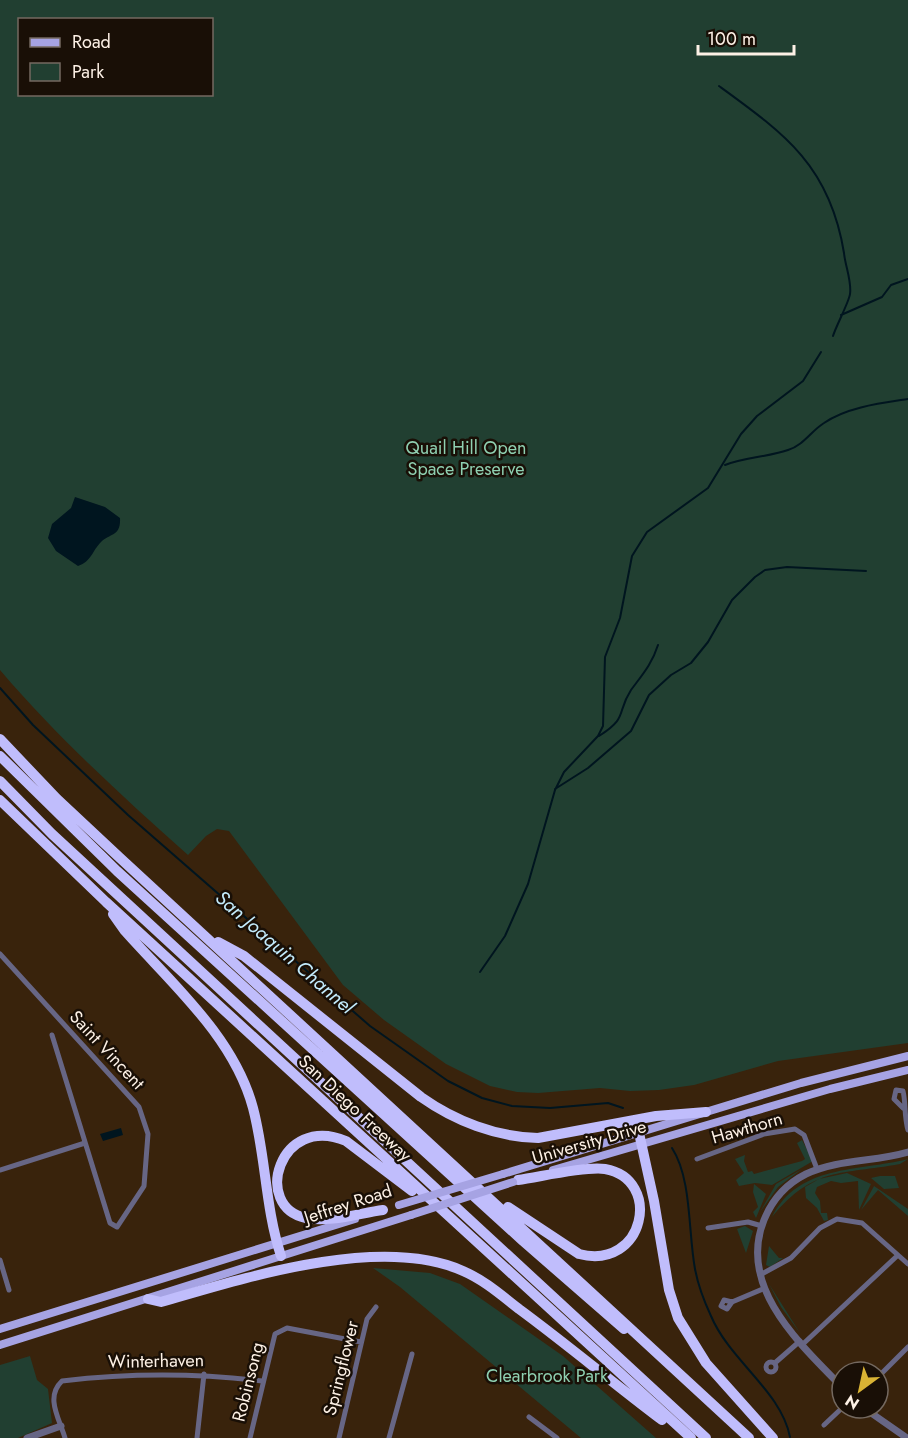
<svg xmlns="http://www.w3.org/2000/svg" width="908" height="1438" viewBox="0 0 908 1438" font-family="Jost,sans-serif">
<rect width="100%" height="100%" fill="#39230c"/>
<path fill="#213f31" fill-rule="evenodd" d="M 0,0 L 908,0 L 908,1043 L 778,1061 L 694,1085 L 659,1090 L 630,1091 L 600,1088 L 538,1093 L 517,1092 L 490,1086 L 446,1064 L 384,1020 L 343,985 L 229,831 L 217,829 L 206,836 L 188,855 C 122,796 58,738 0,670 ZM 20,20 L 212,20 L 212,94 L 20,94 Z
M 802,1140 L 813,1161 L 772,1185 L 755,1183 L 739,1186 L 736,1180 L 744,1173 L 735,1159 L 745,1155 L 744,1161 L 748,1172 L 752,1171 L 754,1174 L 802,1161 L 805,1159 L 797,1143 Z
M 908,1159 L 900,1164 C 841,1175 814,1166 772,1217 C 799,1164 857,1172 908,1159 Z
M 802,1169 L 778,1187 L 760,1212 L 776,1184 Z
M 847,1173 L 871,1184 L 859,1210 L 858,1181 L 841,1183 L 831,1181 L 817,1187 L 815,1193 L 820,1201 L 821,1213 L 827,1213 L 828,1220 L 824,1221 L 817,1208 L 806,1198 L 805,1187 L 819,1179 Z
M 880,1176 L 895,1176 L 899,1188 L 884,1189 L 871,1178 Z
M 754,1184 L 766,1194 L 756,1218 L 753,1212 L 758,1207 L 753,1192 Z
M 874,1186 L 908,1209 L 908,1216 L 878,1190 L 861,1210 Z
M 745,1226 L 753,1231 L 746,1253 L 737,1229 Z
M 769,1246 L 779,1258 L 783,1258 L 770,1267 L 766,1265 Z
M 373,1268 L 430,1273 L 460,1284 L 563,1356 L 656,1438 L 581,1438 L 400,1287 Z
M 769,1284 L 800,1333 L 781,1307 Z
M 30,1356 L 37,1380 L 48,1389 L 52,1423 L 18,1438 L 0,1438 L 0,1365 Z"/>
<path fill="#00151f" d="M 75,497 L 105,507 L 120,518 C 121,537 110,533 101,542 C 92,551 92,561 78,566 L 56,551 L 48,538 L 52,524 L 71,508 Z
M 121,1128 L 123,1135 L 103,1141 L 100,1134 Z"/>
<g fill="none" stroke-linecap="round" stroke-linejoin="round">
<path stroke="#00151f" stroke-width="2" d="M 719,86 C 785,134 830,166 844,253 C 845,265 852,282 850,294 C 849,302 836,326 833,336
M 841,315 L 882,297 L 891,285 L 908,279
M 725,465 C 746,457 768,457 788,450 C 804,445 811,431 824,423 C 847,407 882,403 908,399
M 0,688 L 33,725 L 128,815 L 370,1026 L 448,1081 L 482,1098 L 512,1106 L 550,1108 L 608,1103 L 623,1108
M 599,736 C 629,717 616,713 631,690 C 642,675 652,664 658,645
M 555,789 L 588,768 L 631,731 L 649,695 L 671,675 L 691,663 L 708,642 L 732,600 L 755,577 L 765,570 L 787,567 L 866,571
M 480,972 L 505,936 L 528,884 L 555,790 L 564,772 L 598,736 L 603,726 L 605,657 L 620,618 L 632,556 L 647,532 L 708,488 L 741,434 L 757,416 L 803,381 L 821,352
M 672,1148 C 692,1179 688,1232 695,1269 C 698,1285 704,1301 711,1316 C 730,1361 781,1391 790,1437"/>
<path stroke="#676685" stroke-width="5" d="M 0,954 L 139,1107 L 148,1134 L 144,1186 L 117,1227 L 110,1223 L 52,1035
M 903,1108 L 894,1099 L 896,1090 L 903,1091 C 906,1103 904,1117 908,1130
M 697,1159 L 764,1134 L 795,1129 L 804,1135 L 817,1169
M 0,1170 L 85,1143
M 708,1228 L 748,1222 L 762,1226
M 0,1260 L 9,1290
M 760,1275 L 791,1258 L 820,1228 L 837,1219 L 862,1223 L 908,1264
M 732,1302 L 727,1309 L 721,1306 L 724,1300 L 732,1302 L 765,1288
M 803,1344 L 897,1256
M 776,1362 L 800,1341
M766 1367a5 5 0 1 1 10 0a5 5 0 1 1-10 0Z
M 878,1377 L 908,1347
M 529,1417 L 557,1438
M 824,1425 L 842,1408
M 65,1438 C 59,1418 45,1397 62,1381 C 130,1373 195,1373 262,1381
M 197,1438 L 204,1374
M 250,1438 L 275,1334 L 287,1328 L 361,1342
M 339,1438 L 367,1319 L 376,1307
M 389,1438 L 412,1354"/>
<path stroke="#676685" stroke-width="7" d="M 842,1387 C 800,1344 737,1287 764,1220 C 772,1200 786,1184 806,1174 C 838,1159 874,1162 908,1152
M 864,1408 L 907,1438
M 27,1438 L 61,1426"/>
<path stroke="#a6a3e3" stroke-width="8" d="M 553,1170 L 830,1089 L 908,1070
M 503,1174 L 801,1083 L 908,1056
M 0,1329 L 355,1219
M 0,1345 L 411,1215"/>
<path stroke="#c0bdfc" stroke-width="10" d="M 0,739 L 57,799 L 119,857 L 749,1438
M 0,756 L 117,871 L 523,1241 L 624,1329
M 0,781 L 52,834 L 706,1438
M 0,800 L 106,902 L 691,1438
M 113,914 L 125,931 C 172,984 234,1037 253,1108 C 266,1157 265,1207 281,1256
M 218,942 L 244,956 L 421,1097 C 455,1121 496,1137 538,1138 L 656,1116 L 706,1112
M 639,1133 L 654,1201 L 669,1290 L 678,1318 L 706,1363 L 773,1438
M 508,1207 L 579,1254 C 645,1271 663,1179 605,1169 C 585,1166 540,1177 518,1180
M 383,1210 C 360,1213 329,1223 306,1218 C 252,1207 279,1113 346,1141 L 412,1191
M 148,1299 L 161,1302 C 244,1278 381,1234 463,1271 C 484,1280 501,1295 519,1309 C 568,1345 614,1384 662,1420"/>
<path stroke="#a6a3e3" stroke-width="8" d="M 399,1205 L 503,1174
M 411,1215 L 513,1182"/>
</g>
<g text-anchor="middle" stroke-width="5" stroke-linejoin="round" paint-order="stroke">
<g font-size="18" fill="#8fd0b1" stroke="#190f06">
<text x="466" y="454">Quail Hill Open<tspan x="466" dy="21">Space Preserve</tspan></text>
<text x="547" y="1382">Clearbrook Park</text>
</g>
<g font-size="18" fill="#fdf1e6" stroke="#190f06">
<text transform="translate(107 1050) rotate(47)" y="6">Saint Vincent</text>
<text transform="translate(355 1108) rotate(43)" y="6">San Diego Freeway</text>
<text transform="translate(747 1128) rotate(-16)" y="6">Hawthorn</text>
<text transform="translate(589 1142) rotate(-16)" y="6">University Drive</text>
<text transform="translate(348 1204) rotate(-18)" y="6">Jeffrey Road</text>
<text transform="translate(156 1361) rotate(-1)" y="6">Winterhaven</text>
<text transform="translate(341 1368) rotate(-76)" y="6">Springflower</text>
<text transform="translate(248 1382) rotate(-76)" y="6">Robinsong</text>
</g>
<g font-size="20" font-style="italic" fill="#c4ecfd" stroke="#190f06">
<text transform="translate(285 952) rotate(41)" y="7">San Joaquin Channel</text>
</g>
</g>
<rect x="18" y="18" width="195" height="78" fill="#190f06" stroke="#746960" stroke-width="1.5"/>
<rect x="30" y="38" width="30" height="9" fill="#a6a3e3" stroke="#746960" stroke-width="1.5"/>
<text x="72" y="48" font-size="18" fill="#fdf1e6">Road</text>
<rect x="30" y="63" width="30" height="18" fill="#213f31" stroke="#746960" stroke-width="1.5"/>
<text x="72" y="78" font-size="18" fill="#fdf1e6">Park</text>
<g transform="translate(860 1390) rotate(213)"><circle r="28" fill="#190f06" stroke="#746960" stroke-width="1.5"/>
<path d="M0-4.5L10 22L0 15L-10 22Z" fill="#d9b334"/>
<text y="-9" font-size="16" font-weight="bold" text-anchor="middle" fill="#fdf1e6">N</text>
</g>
<path d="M698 45v9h96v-9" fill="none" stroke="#fdf1e6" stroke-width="3"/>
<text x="707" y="45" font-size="18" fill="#fdf1e6" stroke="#190f06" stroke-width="4.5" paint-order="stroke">100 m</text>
</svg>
